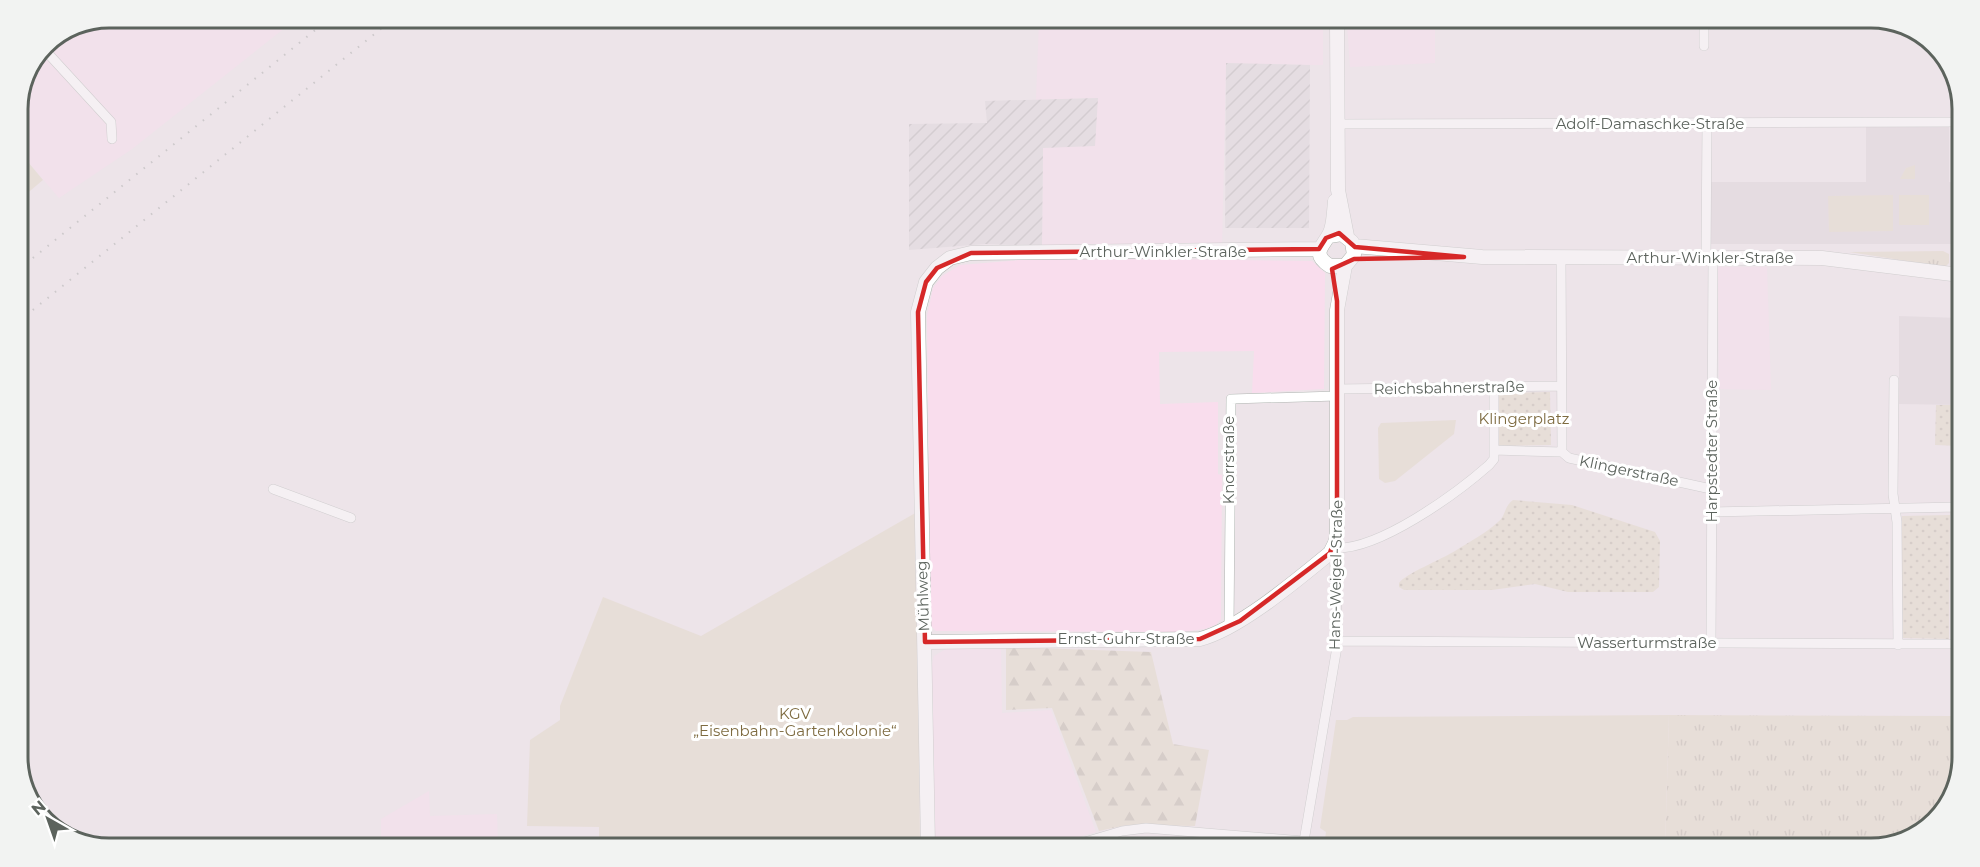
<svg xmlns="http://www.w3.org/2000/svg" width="1980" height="867" viewBox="0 0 1980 867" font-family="Montserrat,sans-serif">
<defs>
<pattern id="industrial-furrows" width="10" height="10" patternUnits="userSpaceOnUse" patternTransform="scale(1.5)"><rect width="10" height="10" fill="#dbd6d9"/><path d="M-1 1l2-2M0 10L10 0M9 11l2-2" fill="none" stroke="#b5b1b3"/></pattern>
<pattern id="grass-tufts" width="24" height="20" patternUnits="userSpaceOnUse" patternTransform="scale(1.5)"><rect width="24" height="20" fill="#e1d7c4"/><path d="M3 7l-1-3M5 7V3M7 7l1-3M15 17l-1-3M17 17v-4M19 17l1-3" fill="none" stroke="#bab2a2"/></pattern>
<pattern id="forest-firs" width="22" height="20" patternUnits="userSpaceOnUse" patternTransform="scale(1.5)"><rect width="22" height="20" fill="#e1d7c4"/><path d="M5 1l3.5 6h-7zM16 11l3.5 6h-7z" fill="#bab2a2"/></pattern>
<pattern id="park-dots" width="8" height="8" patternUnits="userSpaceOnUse" patternTransform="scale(1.5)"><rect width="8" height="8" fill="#e1d7c4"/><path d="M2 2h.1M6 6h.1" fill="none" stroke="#bab2a2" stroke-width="1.8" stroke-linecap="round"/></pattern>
</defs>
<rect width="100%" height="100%" fill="#ede4e9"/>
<path fill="#f9dded" d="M 110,18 L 296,19 L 132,149 L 59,198 L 18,150 L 18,104 L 45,45 Z
M 1039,22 L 1323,23 L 1323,65 L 1226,64 L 1222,247 L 1042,246 L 1043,147 L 1097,98 L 1036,100 Z
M 1347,23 L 1435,23 L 1435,63 L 1350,67 Z
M 1157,259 L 1312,261 L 1325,273 L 1324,389 L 1252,393 L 1254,351 L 1159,352 L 1160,404 L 1218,402 L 1218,474 L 1222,475 L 1221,619 L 1216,625 L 1205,629 L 1181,632 L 936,631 L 931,626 L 927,316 L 933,288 L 942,276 L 960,265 L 1020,260 Z
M 1718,267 L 1767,267 L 1771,390 L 1719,389 Z
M 1001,645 L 1002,713 L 1051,710 L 1096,832 L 1047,846 L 934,845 L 931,669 L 934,656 L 951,646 Z
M 429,791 L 430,816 L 497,814 L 498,844 L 381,843 L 381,819 Z
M 1175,838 L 1185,840 L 1249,847 L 1114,846 Z"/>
<path fill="url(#industrial-furrows)" d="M 1226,63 L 1310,65 L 1309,228 L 1225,228 Z
M 1098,98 L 1095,146 L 1043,148 L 1042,246 L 985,244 L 909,250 L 909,124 L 987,123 L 985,101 Z"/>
<path fill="#dcd3d8" d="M 1866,125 L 1949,125 L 1949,182 L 1961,183 L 1960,244 L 1707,244 L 1707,182 L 1866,182 Z
M 1899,316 L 1960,318 L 1959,405 L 1899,404 Z"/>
<path fill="url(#grass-tufts)" d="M 1943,251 L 1949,254 L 1949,263 L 1945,267 L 1849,252 Z
M 1669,715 L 1956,716 L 1955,793 L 1921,834 L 1871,849 L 1665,848 Z"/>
<path fill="url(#forest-firs)" d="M 1006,647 L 1151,652 L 1173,744 L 1209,750 L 1195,826 L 1127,825 L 1099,831 L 1052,708 L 1006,710 Z"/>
<path fill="url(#park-dots)" d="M 1550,392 L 1551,445 L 1497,446 L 1497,393 Z
M 1936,405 L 1959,405 L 1958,446 L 1935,445 Z
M 1513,500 L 1572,505 L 1655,532 L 1660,541 L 1659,587 L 1653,592 L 1568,592 L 1535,584 L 1492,590 L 1404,590 L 1399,587 L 1399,583 C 1405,574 1442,559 1455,551 C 1469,542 1486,533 1498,522 C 1506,516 1504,506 1513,500 Z
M 1950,515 L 1949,639 L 1902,638 L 1902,516 Z"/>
<path fill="#e1d7c4" d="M 18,150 L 43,180 L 18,201 Z
M 1915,165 L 1915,179 L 1900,179 L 1906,168 Z
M 1893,195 L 1893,231 L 1829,232 L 1828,196 Z
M 1899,195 L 1929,195 L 1929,225 L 1899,225 Z
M 1456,420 L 1454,434 L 1395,481 L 1385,483 L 1379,479 L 1378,428 L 1381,423 Z
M 917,512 L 920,845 L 599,844 L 599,827 L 527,826 L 530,740 L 560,720 L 560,706 L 603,597 L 701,636 Z
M 1669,715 L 1665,848 L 1318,847 L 1318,842 L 1325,839 L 1326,832 L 1320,828 L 1336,720 L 1347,720 L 1353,717 Z"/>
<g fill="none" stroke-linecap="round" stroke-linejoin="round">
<g stroke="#afb5b1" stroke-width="10">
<path id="street" d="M 1704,24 L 1704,46
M 43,48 L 111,122 L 112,139
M 1338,124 L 1962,122
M 1561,258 L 1562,452
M 1706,258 L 1707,124
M 1894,380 L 1893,494 L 1897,522 L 1898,645
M 1337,389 L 1561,386
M 1494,450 L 1494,388
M 273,489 L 351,518
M 1711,512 L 1958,507
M 1229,627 L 1231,399 L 1337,396
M 1338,641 L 1956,644
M 1711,643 L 1713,258
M 1956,644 L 1956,507
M 1071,846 L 1122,831 L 1146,828 L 1303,841
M 1303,847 L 1338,641 L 1334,548 C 1378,551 1456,494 1489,465 L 1494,459 L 1494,450 L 1562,452 L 1569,458 L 1711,489"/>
</g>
<g stroke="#afb5b0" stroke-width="15">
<path id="secondary" d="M 1337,23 L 1338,190 L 1347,236
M 1329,236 L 1342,234 L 1352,242 L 1354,255 L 1345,266 L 1330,266 C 1308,252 1327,244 1331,230 C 1334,221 1334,210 1335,201
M 1354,246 L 1482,257 L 1822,258 L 1960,275
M 925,642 L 1200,639 C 1239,629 1297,580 1330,553 L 1336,541 L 1337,530 L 1337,310 L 1345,266
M 928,845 L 918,312 L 926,282 L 937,268 L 950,258 L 971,253 L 1320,249"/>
</g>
<use href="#street" stroke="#fff" stroke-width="9"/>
<use href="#secondary" stroke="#fff" stroke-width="14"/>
<path stroke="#a6a8a6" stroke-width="2" stroke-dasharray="1.5 8" stroke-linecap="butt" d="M 18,270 L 329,19
M 18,322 L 393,19"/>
</g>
<path d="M0 0H1980V867H0ZM 1339,233 L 1355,247 L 1464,257 L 1354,259 L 1332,269 L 1337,301 L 1337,530 L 1330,553 L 1240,621 L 1200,639 L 925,642 L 918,312 L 926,282 L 937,268 L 971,253 L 1319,249 L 1326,238 Z" fill="#ede4e9" fill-opacity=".55" fill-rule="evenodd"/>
<path fill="none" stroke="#d62828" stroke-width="4.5" stroke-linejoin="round" d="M 1339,233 L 1355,247 L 1464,257 L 1354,259 L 1332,269 L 1337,301 L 1337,530 L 1330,553 L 1240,621 L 1200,639 L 925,642 L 918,312 L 926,282 L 937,268 L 971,253 L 1319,249 L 1326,238 Z"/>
<g text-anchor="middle" stroke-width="6" stroke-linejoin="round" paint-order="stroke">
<g font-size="15" fill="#5c635d" stroke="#fff">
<text x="1650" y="129">Adolf-Damaschke-Straße</text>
<text x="1163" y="257">Arthur-Winkler-Straße</text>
<text x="1710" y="263">Arthur-Winkler-Straße</text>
<text transform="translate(1449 388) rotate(-1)" y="5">Reichsbahnerstraße</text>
<text transform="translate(1712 451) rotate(-90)" y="5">Harpstedter Straße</text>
<text transform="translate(1229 460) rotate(-90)" y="5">Knorrstraße</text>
<text transform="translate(1629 471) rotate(12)" y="5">Klingerstraße</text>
<text transform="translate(1336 575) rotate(-89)" y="5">Hans-Weigel-Straße</text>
<text transform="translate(923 596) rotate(-92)" y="5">Mühlweg</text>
<text x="1126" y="644">Ernst-Guhr-Straße</text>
<text x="1647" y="648">Wasserturmstraße</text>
</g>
<g font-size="15" fill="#7e6b40" stroke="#fff">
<text x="1524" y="424">Klingerplatz</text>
<text x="795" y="719">KGV<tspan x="795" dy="17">„Eisenbahn-Gartenkolonie“</tspan></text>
</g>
</g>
<path d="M0 0H1980V867H0ZM109 28H1871A81 81 0 0 1 1952 109V757A81 81 0 0 1 1871 838H109A81 81 0 0 1 28 757V109A81 81 0 0 1 109 28Z" fill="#f2f3f2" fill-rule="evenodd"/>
<path fill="none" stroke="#5c635d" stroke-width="3" d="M109 28H1871A81 81 0 0 1 1952 109V757A81 81 0 0 1 1871 838H109A81 81 0 0 1 28 757V109A81 81 0 0 1 109 28Z"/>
<g transform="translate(48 819) rotate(320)" stroke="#ffffff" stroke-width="4.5" paint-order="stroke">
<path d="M0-4.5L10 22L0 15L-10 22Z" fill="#5c635d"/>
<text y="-9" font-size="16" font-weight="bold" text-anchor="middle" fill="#5c635d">N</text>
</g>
</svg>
